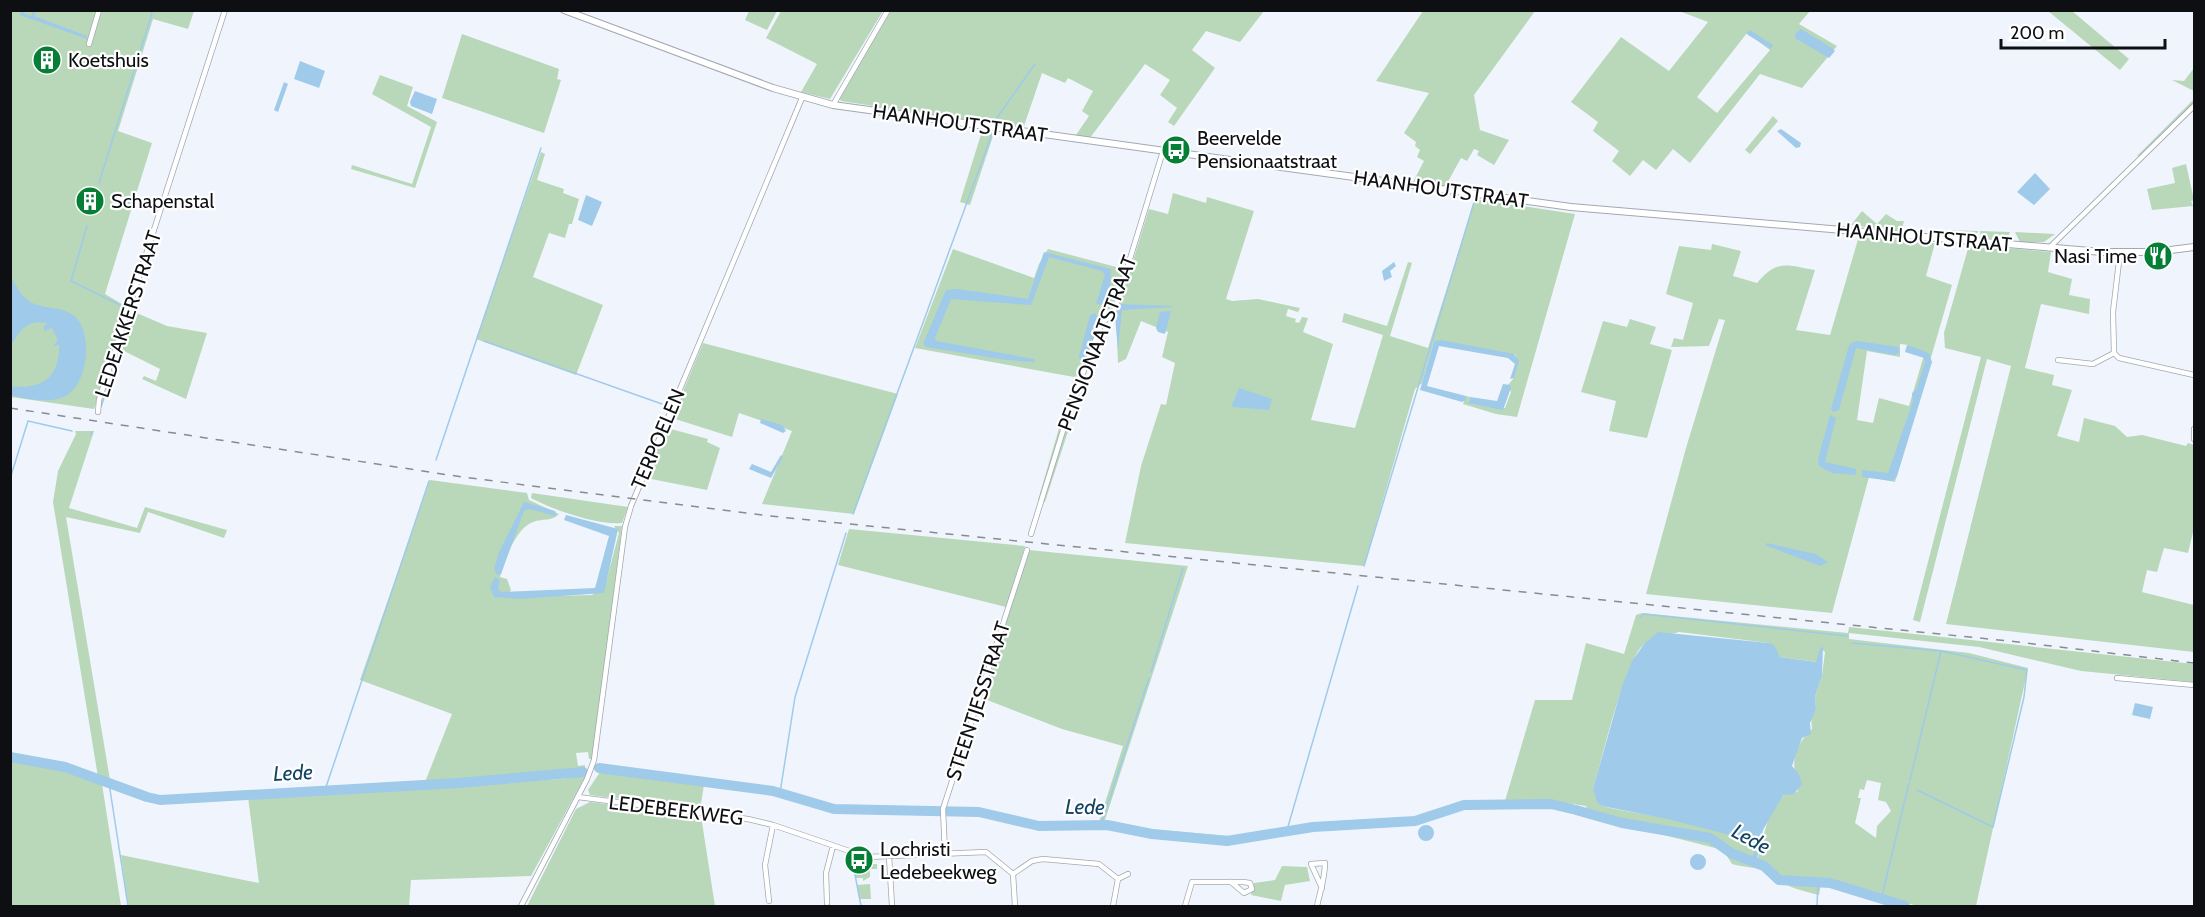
<svg xmlns="http://www.w3.org/2000/svg" width="2205" height="917" viewBox="0 0 2205 917" font-family="Cabin,sans-serif">
<rect width="100%" height="100%" fill="#f0f5fd"/>
<path fill="#b8d8b9" fill-rule="evenodd" d="M 11,11 L 194,11 L 188,29 L 153,19 L 118,131 L 152,143 L 105,294 L 127,307 L 94,409 L 11,397 Z
M 749,11 L 749,10 L 777,11 L 767,30 L 745,20 Z
M 781,11 L 781,10 L 883,11 L 830,99 L 801,92 L 817,64 L 766,38 Z
M 891,11 L 1264,11 L 1240,42 L 1206,31 L 1192,50 L 1215,68 L 1174,126 L 1168,122 L 1177,108 L 1160,95 L 1170,80 L 1145,64 L 1090,138 L 1076,135 L 1089,116 L 1082,111 L 1093,91 L 1068,78 L 1065,83 L 1042,73 L 1023,129 L 841,101 L 839,97 Z
M 1423,11 L 1535,11 L 1474,95 L 1480,130 L 1509,140 L 1494,165 L 1477,155 L 1479,151 L 1474,149 L 1467,161 L 1461,158 L 1445,187 L 1413,182 L 1424,161 L 1417,157 L 1420,150 L 1415,146 L 1416,142 L 1404,133 L 1429,93 L 1376,81 Z
M 1679,11 L 1810,11 L 1799,24 L 1837,46 L 1802,88 L 1760,74 L 1690,163 L 1673,149 L 1656,170 L 1643,160 L 1630,176 L 1612,161 L 1619,151 L 1593,131 L 1598,122 L 1571,102 L 1621,37 L 1669,71 L 1708,22 ZM 1747,33 L 1770,50 L 1717,113 L 1697,97 Z
M 2048,11 L 2072,11 L 2129,59 L 2120,70 Z
M 462,34 L 559,69 L 557,79 L 561,80 L 544,133 L 442,98 Z
M 2194,68 L 2194,91 L 2172,80 L 2184,81 Z
M 380,75 L 413,87 L 407,106 L 437,122 L 415,188 L 351,169 L 352,165 L 412,184 L 431,127 L 372,94 Z
M 2194,99 L 2194,104 L 2140,157 L 2137,156 Z
M 1773,116 L 1778,121 L 1750,154 L 1745,150 Z
M 982,131 L 994,133 L 970,205 L 960,202 Z
M 541,152 L 545,154 L 537,180 L 564,189 L 563,193 L 579,199 L 572,224 L 569,224 L 565,238 L 549,233 L 533,277 L 603,305 L 576,375 L 476,339 Z
M 2186,164 L 2194,200 L 2191,201 L 2193,206 L 2152,210 L 2147,189 L 2175,183 L 2172,168 Z
M 1173,193 L 1206,203 L 1207,197 L 1254,211 L 1226,299 L 1232,301 L 1258,299 L 1300,308 L 1298,312 L 1288,309 L 1286,316 L 1296,319 L 1295,322 L 1299,323 L 1302,317 L 1308,318 L 1303,332 L 1333,344 L 1311,420 L 1355,428 L 1383,335 L 1342,322 L 1344,313 L 1387,326 L 1408,262 L 1412,263 L 1390,336 L 1428,348 L 1475,199 L 1575,214 L 1517,417 L 1496,414 L 1463,404 L 1466,396 L 1470,397 L 1468,402 L 1505,408 L 1511,392 L 1508,385 L 1513,379 L 1516,355 L 1434,341 L 1422,383 L 1415,389 L 1364,566 L 1125,543 L 1141,466 L 1161,404 L 1166,405 L 1175,363 L 1162,357 L 1168,332 L 1141,321 L 1126,359 L 1118,363 L 1116,316 L 1149,209 L 1168,214 Z
M 1862,211 L 1877,224 L 1886,214 L 1897,221 L 1904,221 L 1901,232 L 1851,225 Z
M 1937,230 L 1978,231 L 1976,238 L 1940,235 Z
M 1980,231 L 2010,232 L 2007,239 L 1981,238 Z
M 2015,232 L 2055,234 L 2044,242 L 2020,242 Z
M 1859,236 L 1935,243 L 1926,276 L 1952,285 L 1895,482 L 1869,477 L 1832,613 L 1646,594 L 1686,448 L 1725,320 L 1719,319 L 1709,346 L 1671,347 L 1674,338 L 1683,340 L 1693,303 L 1666,294 L 1679,246 L 1711,250 L 1712,244 L 1741,251 L 1733,276 L 1757,283 C 1778,259 1786,265 1815,270 L 1796,330 L 1830,335 ZM 1900,344 L 1908,345 L 1906,351 L 1924,355 L 1909,406 L 1879,398 L 1873,423 L 1857,420 L 1867,351 L 1900,357 Z
M 1969,245 L 2051,252 L 2048,272 L 2072,279 L 2069,295 L 2090,299 L 2089,314 L 2041,304 L 2025,368 L 2054,375 L 2052,385 L 2072,390 L 2057,436 L 2079,442 L 2084,418 L 2115,426 L 2127,437 L 2142,435 L 2186,446 L 2188,443 L 2194,445 L 2194,528 L 2188,553 L 2164,548 L 2157,572 L 2147,570 L 2142,592 L 2194,605 L 2194,652 L 1946,624 L 2011,366 L 1987,359 L 1920,622 L 1913,620 L 1981,357 L 1945,348 L 1944,333 Z
M 953,249 L 1034,278 L 1039,264 L 1048,249 L 1124,269 L 1113,305 L 1099,323 L 1080,373 L 1079,377 L 1087,379 L 1082,400 L 1078,401 L 1045,502 L 1038,500 L 1074,377 L 915,348 Z
M 132,311 L 167,326 L 207,333 L 186,399 L 142,379 L 144,376 L 156,381 L 160,369 L 120,349 Z
M 1630,319 L 1656,327 L 1650,344 L 1672,350 L 1647,438 L 1609,431 L 1616,401 L 1581,392 L 1603,321 L 1627,327 Z
M 703,343 L 898,394 L 854,514 L 762,504 L 792,431 L 739,413 L 732,437 L 672,418 Z
M 667,428 L 708,439 L 707,442 L 720,448 L 707,490 L 646,478 Z
M 75,431 L 94,431 L 69,508 L 137,528 L 145,507 L 227,530 L 224,538 L 148,512 L 140,533 L 66,517 L 110,780 L 98,777 L 53,502 L 58,471 L 76,434 Z
M 430,480 L 527,493 L 529,500 L 559,514 C 551,522 544,518 533,522 C 515,529 505,560 500,577 L 507,579 L 511,590 L 506,597 L 592,595 L 605,586 L 619,533 L 614,526 L 622,526 L 593,759 L 589,759 L 588,752 L 576,753 L 578,766 L 585,765 L 585,769 L 574,772 L 425,782 L 452,714 L 360,680 Z
M 532,493 L 628,507 L 622,523 C 599,526 551,509 531,498 Z
M 849,529 L 1025,546 L 1006,607 L 838,565 Z
M 1029,550 L 1188,566 L 1105,820 L 1150,829 L 1230,836 L 1230,839 L 1186,836 L 1104,824 L 1039,824 L 991,813 L 992,811 L 1042,823 L 1099,822 L 1123,746 L 1062,729 L 982,698 Z
M 1642,613 L 1848,633 L 1849,627 L 2194,664 L 2194,682 L 2081,671 L 1979,647 L 1849,633 L 1849,639 L 1969,653 L 2028,668 L 1976,906 L 1918,906 L 1840,886 L 1837,889 L 1821,884 L 1819,895 C 1796,890 1783,885 1764,871 C 1757,867 1741,867 1732,864 L 1723,850 L 1589,816 L 1586,806 L 1546,800 L 1505,801 L 1535,700 L 1572,700 L 1586,643 L 1624,654 L 1636,615 ZM 1679,632 L 1769,643 L 1780,657 L 1817,662 L 1820,648 L 1825,652 L 1822,676 L 1815,696 L 1816,709 L 1811,716 L 1812,729 C 1791,749 1792,765 1798,791 C 1792,795 1789,792 1784,795 C 1768,802 1763,845 1757,859 L 1753,859 L 1756,845 C 1709,821 1653,818 1602,806 L 1593,789 C 1602,760 1624,661 1644,644 C 1652,638 1669,635 1679,632 ZM 1867,780 L 1881,783 L 1878,800 L 1886,802 L 1891,811 L 1877,826 L 1876,838 L 1855,823 L 1861,798 L 1858,798 L 1860,789 L 1864,790 Z
M 11,760 L 67,771 L 102,784 L 121,906 L 11,906 Z
M 600,772 L 704,785 L 700,809 L 590,795 L 588,790 Z
M 586,775 L 531,876 L 411,880 L 409,906 L 128,906 L 121,855 L 259,883 L 248,797 L 562,779 Z
M 590,802 L 701,816 L 715,906 L 527,906 L 576,809 Z
M 853,864 L 877,864 L 877,869 L 870,869 L 870,877 L 863,881 L 863,878 L 856,878 Z
M 1282,866 L 1307,867 L 1310,881 L 1285,885 L 1281,901 L 1251,895 L 1254,883 L 1275,880 Z
M 870,884 L 871,899 L 860,899 L 857,885 Z"/>
<path fill="#9fcae9" d="M 33,11 L 36,11 L 34,16 L 87,36 L 87,39 L 20,15 L 21,12 L 31,16 Z
M 1801,29 L 1832,48 L 1835,51 L 1829,58 L 1795,38 L 1795,34 Z
M 1750,30 L 1773,45 L 1771,49 L 1748,35 L 1746,33 Z
M 300,61 L 325,71 L 319,88 L 294,79 Z
M 284,82 L 288,84 L 278,112 L 274,110 Z
M 415,91 L 437,99 L 432,114 L 411,106 L 410,102 Z
M 1781,129 L 1801,143 L 1800,147 L 1796,148 L 1777,131 Z
M 2035,173 L 2050,189 L 2034,205 L 2017,192 Z
M 586,195 L 602,202 L 592,226 L 578,220 Z
M 1044,252 L 1111,269 L 1110,286 L 1103,305 L 1096,304 L 1105,275 L 1102,271 L 1049,257 L 1031,305 L 951,299 L 935,338 L 936,341 L 1034,359 L 1035,362 L 1006,360 L 926,347 L 923,344 L 946,290 L 957,289 L 1028,299 Z
M 1394,262 L 1396,266 L 1390,271 L 1392,277 L 1384,281 L 1382,271 Z
M 11,276 C 15,285 22,297 30,302 C 44,310 67,305 78,320 C 93,340 87,389 61,398 C 47,403 25,399 11,395 L 11,386 C 41,390 60,378 59,345 L 53,346 L 58,340 L 52,328 L 44,331 L 44,326 L 48,324 C 28,317 19,331 11,346 Z
M 1120,304 L 1171,306 L 1173,307 L 1122,310 L 1118,350 L 1115,316 Z
M 1171,311 L 1165,334 L 1158,332 L 1156,328 L 1160,312 Z
M 1096,313 L 1098,322 L 1085,361 L 1081,363 L 1079,357 L 1090,315 Z
M 1441,340 L 1514,354 L 1519,361 L 1514,378 L 1510,379 L 1515,364 L 1508,358 L 1439,346 L 1427,386 L 1466,396 L 1466,400 L 1462,402 L 1420,390 L 1434,341 Z
M 1857,341 L 1898,347 L 1900,352 L 1895,355 L 1856,348 L 1839,410 L 1833,412 L 1831,409 L 1848,349 L 1850,344 Z
M 1907,345 L 1929,353 L 1932,362 L 1897,476 L 1892,481 L 1862,477 L 1862,470 L 1888,473 L 1913,401 L 1912,393 L 1916,390 L 1925,362 L 1924,358 L 1905,352 Z
M 1503,384 L 1510,385 L 1511,388 L 1503,410 L 1468,403 L 1470,397 L 1497,401 Z
M 1239,388 L 1272,399 L 1269,410 L 1233,407 L 1232,405 Z
M 1830,415 L 1836,418 L 1825,462 L 1856,469 L 1856,475 L 1832,473 L 1819,466 L 1818,459 Z
M 761,419 L 782,425 L 786,431 L 783,433 L 760,423 Z
M 781,455 L 783,457 L 771,478 L 749,469 L 752,464 L 771,472 Z
M 524,502 L 555,511 L 556,516 L 529,509 L 524,511 L 501,574 L 497,575 L 494,569 L 499,552 Z
M 566,515 L 618,529 L 604,593 L 519,599 L 494,597 L 490,587 L 495,577 L 500,580 L 498,589 L 501,592 L 595,588 L 609,536 L 564,520 Z
M 1767,543 L 1815,554 L 1828,562 L 1820,566 L 1765,545 Z
M 1658,632 L 1769,643 L 1774,645 L 1780,657 L 1816,662 L 1820,648 L 1823,647 L 1822,676 L 1815,696 L 1816,709 L 1810,723 L 1811,734 L 1802,738 L 1792,766 L 1799,774 L 1802,784 L 1794,794 L 1783,795 L 1763,830 L 1757,859 L 1752,859 L 1756,845 L 1745,839 L 1672,820 L 1602,806 L 1597,802 L 1593,789 L 1622,686 L 1632,661 L 1644,644 Z
M 2135,703 L 2153,707 L 2150,719 L 2132,715 Z
M1418 833a8 8 0 1 1 16 0a8 8 0 1 1-16 0Z
M1690 862a8 8 0 1 1 16 0a8 8 0 1 1-16 0Z"/>
<g fill="none" stroke-linecap="round" stroke-linejoin="round">
<path stroke="#9fcae9" stroke-width="1.5" d="M 994,122 L 1035,64
M 99,183 L 153,10
M 87,226 L 71,281 L 126,308
M 130,314 L 131,310
M 484,341 L 662,404
M 119,349 L 128,322
M 114,367 L 118,354
M 101,407 L 113,371
M 91,435 L 92,432
M 436,460 L 541,148
M 10,479 L 28,421 L 72,431
M 853,514 L 992,134
M 1364,566 L 1475,199
M 1640,617 L 1644,614 L 1847,636
M 1852,643 L 1941,651 L 1910,780
M 1151,672 L 1183,568
M 109,783 L 128,906
M 325,790 L 429,481
M 1917,790 L 1993,827 L 2024,697 L 2027,670 L 1941,651
M 780,793 L 795,697 L 846,533
M 1101,825 L 1149,678
M 1287,830 L 1358,586
M 852,859 L 861,906
M 1881,900 L 1909,783
M 1817,906 L 1818,880"/>
<path stroke="#9fcae9" stroke-width="10" d="M 10,757 L 65,767 L 147,797 L 160,800 L 458,783 L 583,772
M 599,768 L 773,791 L 834,809 L 979,812 L 1039,826 L 1107,825 L 1152,834 L 1227,841 L 1313,827 L 1415,821 L 1464,805 L 1551,804 L 1572,809
M 1576,810 L 1622,823 L 1710,838 L 1731,853 L 1764,866 L 1779,880 L 1830,883 L 1905,906"/>
<g stroke="#a2a8b2" stroke-width="6">
<path id="minor" d="M 89,44 L 99,10
M 833,105 L 888,10
M 2049,248 L 2194,106
M 2114,353 L 2113,312 L 2120,253
M 2058,360 L 2093,364 L 2114,353 L 2119,358 L 2194,375
M 98,412 L 99,400 L 225,10
M 2194,429 L 2194,439
M 1031,534 L 1070,408 L 1101,325 L 1114,311 L 1163,151
M 2117,678 L 2194,685
M 578,797 L 748,819 L 773,825 L 867,857 L 986,852 L 1013,874
M 945,854 L 943,809 L 1027,550
M 889,856 L 892,906
M 1013,874 L 1032,861 L 1043,859 L 1099,864 L 1118,879 L 1113,906
M 1013,874 L 1015,906
M 1118,879 L 1128,874
M 769,901 L 765,865 L 773,825
M 827,903 L 826,873 L 833,846
M 521,906 L 587,779 L 594,760 L 625,527 L 631,506 L 802,98
M 1185,906 L 1192,882 L 1243,882 L 1250,883 L 1252,889 L 1244,893 L 1231,882
M 1317,906 C 1320,892 1325,878 1325,863 L 1311,864 L 1322,888"/>
</g>
<g stroke="#a2a8b2" stroke-width="8">
<path id="tertiary" d="M 564,10 L 773,88 L 833,105 L 1571,207 L 2102,252 L 2155,252 L 2194,247"/>
</g>
<use href="#minor" stroke="#fff" stroke-width="4.5"/>
<use href="#tertiary" stroke="#fff" stroke-width="6"/>
<path stroke="#888b92" stroke-width="1.5" stroke-dasharray="8 8" stroke-linecap="butt" d="M 10,408 L 462,477 L 770,516 L 2009,641 L 2194,663"/>
</g>
<defs>
<g id="building-disc" transform="scale(1.5)"><circle r="9.5" fill="#057e36" stroke="#fff"/><path d="M-4-6H4V6H1V3H-1V6H-4ZM-2.5-4.3h1.7v1.8h-1.7ZM.8-4.3h1.7v1.8H.8ZM-2.5-1h1.7V.8h-1.7ZM.8-1h1.7V.8H.8Z" fill="#fff"/></g>
<g id="bus-disc" transform="scale(1.5)"><circle r="9.5" fill="#057e36" stroke="#fff"/><path d="M-5-6H5V4H4V6H2V4H-2V6H-4V4H-5ZM-3.5-4V0h7V-4ZM-3.5 1.2v1.5H-2V1.2ZM2 1.2v1.5H3.5V1.2Z" fill="#fff"/></g>
<g id="restaurant-disc" transform="scale(1.5)"><circle r="9.5" fill="#057e36" stroke="#fff"/><path d="M-5-6h1v4h1v-4h1v4h1v-4h1v5L-1.5 .5V6h-2V.5L-5-1ZM5-6V6H3V1.5H1.5Q1.5-4 5-6Z" fill="#fff"/></g>
</defs>
<g fill-rule="evenodd">
<use href="#building-disc" x="47" y="60"/>
<use href="#bus-disc" x="1176" y="150"/>
<use href="#building-disc" x="90" y="201"/>
<use href="#restaurant-disc" x="2158" y="256"/>
<use href="#bus-disc" x="859" y="860"/>
</g>
<g text-anchor="middle" stroke-width="4.5" stroke-linejoin="round" paint-order="stroke">
<g font-size="20" fill="#0d0f13" stroke="#fff" text-anchor="start">
<text x="68" y="67">Koetshuis</text>
<text x="1197" y="145">Beervelde<tspan x="1197" dy="23">Pensionaatstraat</tspan></text>
<text x="111" y="208">Schapenstal</text>
<text x="2137" y="263" text-anchor="end">Nasi Time</text>
<text x="880" y="856">Lochristi<tspan x="880" dy="23">Ledebeekweg</tspan></text>
</g>
<g font-size="20" fill="#0d0f13" stroke="#fff">
<text transform="translate(960 123) rotate(8)" y="7">HAANHOUTSTRAAT</text>
<text transform="translate(1441 189) rotate(8)" y="7">HAANHOUTSTRAAT</text>
<text transform="translate(1924 237) rotate(5)" y="7">HAANHOUTSTRAAT</text>
<text transform="translate(128 314) rotate(-72)" y="7">LEDEAKKERSTRAAT</text>
<text transform="translate(1097 343) rotate(-69)" y="7">PENSIONAATSTRAAT</text>
<text transform="translate(658 439) rotate(-67)" y="7">TERPOELEN</text>
<text transform="translate(978 701) rotate(-72)" y="7">STEENTJESSTRAAT</text>
<text transform="translate(676 810) rotate(7)" y="7">LEDEBEEKWEG</text>
</g>
<g font-size="21" font-style="italic" fill="#124463" stroke="#fff">
<text transform="translate(293 773) rotate(-3)" y="7">Lede</text>
<text transform="translate(1085 807) rotate(1)" y="7">Lede</text>
<text transform="translate(1751 839) rotate(28)" y="7">Lede</text>
</g>
</g>
<rect width="2205" height="917" fill="none" stroke="#0d0f13" stroke-width="24"/>
<path d="M2001 39v9h164v-9" fill="none" stroke="#0d0f13" stroke-width="3"/>
<text x="2010" y="39" font-size="18" fill="#0d0f13" stroke="#ffffff" stroke-width="4.5" paint-order="stroke">200 m</text>
</svg>
